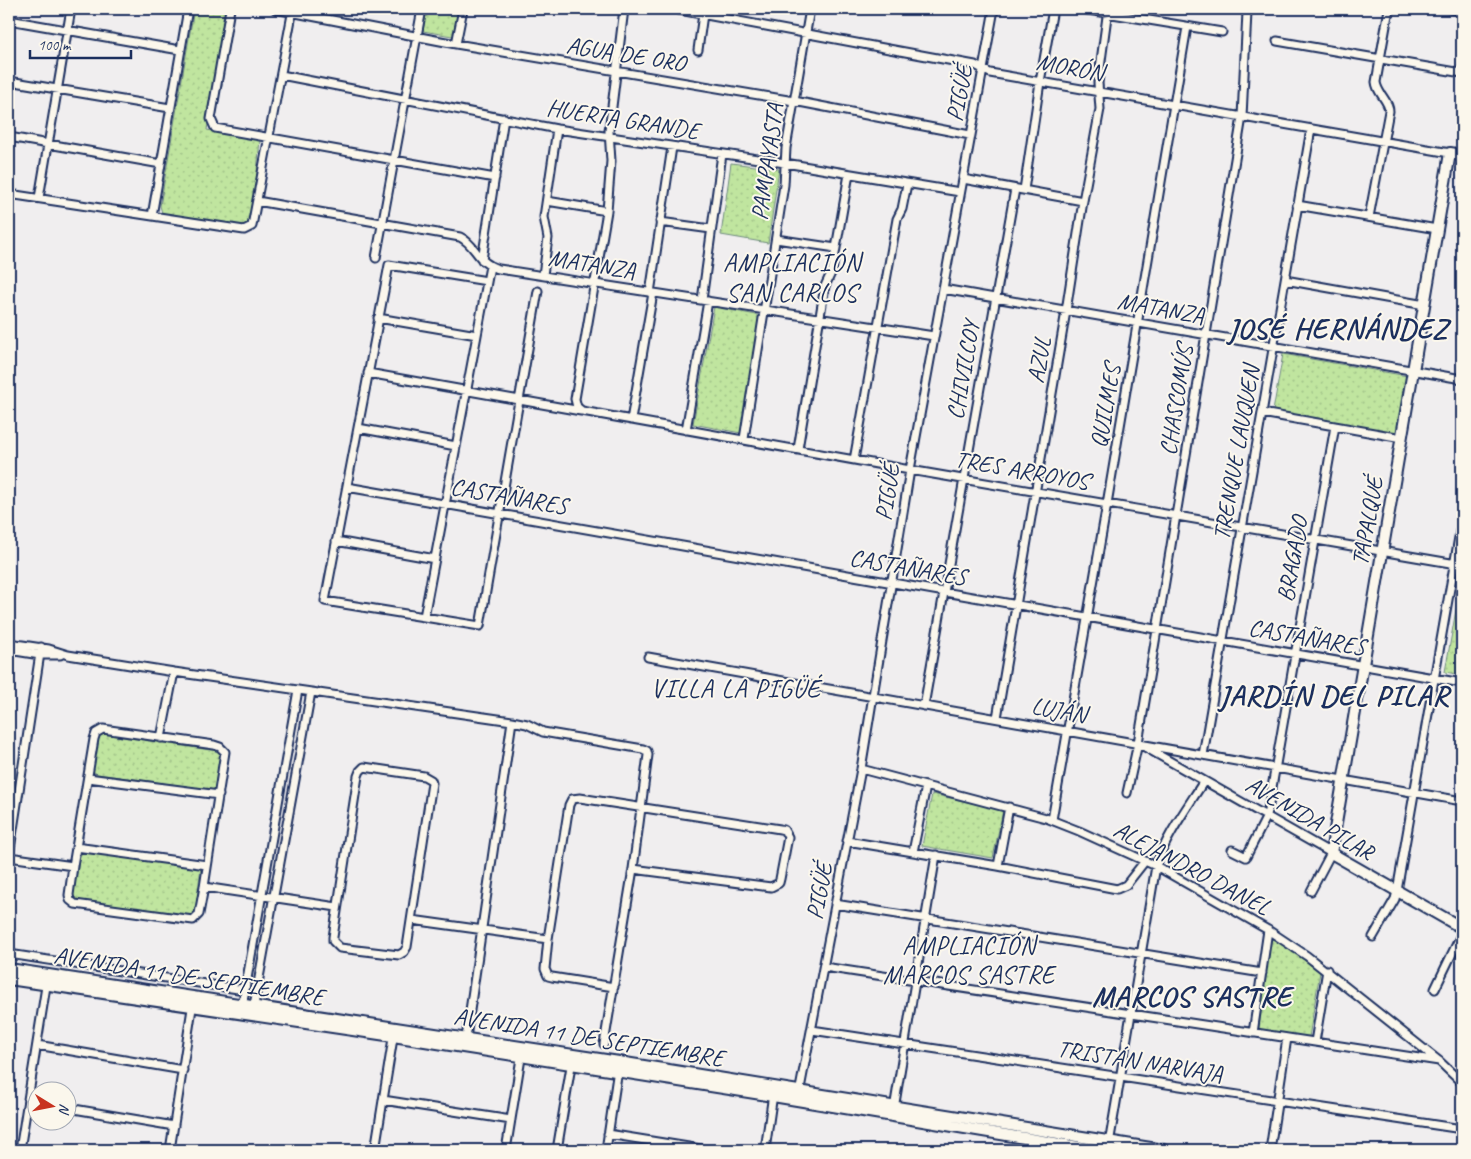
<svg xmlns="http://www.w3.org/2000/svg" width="1471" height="1159" viewBox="0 0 1471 1159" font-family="Caveat,sans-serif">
<defs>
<pattern id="park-dots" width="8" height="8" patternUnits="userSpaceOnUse" patternTransform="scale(1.25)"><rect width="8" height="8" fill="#c0e59f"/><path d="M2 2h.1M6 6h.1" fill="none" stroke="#a4c58b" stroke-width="1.8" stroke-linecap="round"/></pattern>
</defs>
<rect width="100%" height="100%" fill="#f0eeef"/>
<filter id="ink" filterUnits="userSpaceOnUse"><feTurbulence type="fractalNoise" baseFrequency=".02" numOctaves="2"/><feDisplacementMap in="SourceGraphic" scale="10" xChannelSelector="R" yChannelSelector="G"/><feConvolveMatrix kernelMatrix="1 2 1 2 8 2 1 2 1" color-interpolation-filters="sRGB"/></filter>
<g filter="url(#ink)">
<path fill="#e2e3f2" d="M 1010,1141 L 1060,1150 L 1009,1150 Z"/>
<path fill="url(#park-dots)" stroke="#6e8a7e" d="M 194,9 L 226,9 L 207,130 L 260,140 L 252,226 L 242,226 L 162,213 L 160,206 Z
M 427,9 L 463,9 L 458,37 L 423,31 Z
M 731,163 L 779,169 L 768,243 L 721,235 Z
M 714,307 L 762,316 L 741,433 L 693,424 Z
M 1283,354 L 1413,377 L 1403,434 L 1273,411 Z
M 1462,576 L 1462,675 L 1445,672 Z
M 102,734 L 217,751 L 221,754 L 214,790 L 97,774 L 91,770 L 97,738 Z
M 932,794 L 1003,810 L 993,858 L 922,846 Z
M 84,852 L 201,867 L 195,913 L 193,916 L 189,917 L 77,901 L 73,896 L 80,855 Z
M 1271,935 L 1320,972 L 1309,1037 L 1259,1029 Z"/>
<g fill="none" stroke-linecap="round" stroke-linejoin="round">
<g stroke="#1b2f5e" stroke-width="11">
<path id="street" d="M 230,9 L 211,119 L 215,128 L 495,178
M 275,9 L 456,44 L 794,101 L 970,135
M 624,9 L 609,131 L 611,161 L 607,211 L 575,399 L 577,407 L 582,411 L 910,470 L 1462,565
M 674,9 L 975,65 L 990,73 L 1450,153
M 1082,9 L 1222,32
M 1450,9 L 1462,11
M 9,20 L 180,50
M 1277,41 L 1462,73
M 456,44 L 463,9
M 698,50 L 703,14
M 281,75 L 557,129 L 785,163 L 960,192
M 9,81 L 170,108
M 9,137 L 161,164
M 963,179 L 1083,201
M 1024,190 L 1040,82 L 1053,9
M 9,194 L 244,230 L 252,226 L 293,9
M 39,198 L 71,9
M 257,201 L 460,237 C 477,245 477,264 499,269 L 934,336
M 547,201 L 607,211
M 1297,205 L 1437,229
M 152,216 L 188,9
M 1369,217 L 1389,111 C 1389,100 1377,94 1376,82 L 1389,9
M 660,222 L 711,229
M 776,239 L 836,248
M 376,258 L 422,9
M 482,260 L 504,118
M 543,275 L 548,238 L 544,217 L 557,129
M 1285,280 L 1425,305
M 487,281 L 389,265 L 325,601 L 480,626 L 538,291
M 943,289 L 1462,379
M 650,293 L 672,147
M 702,300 L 722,154
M 378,318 L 477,335
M 368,373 L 581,411
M 1262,413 L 1402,438
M 631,420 L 653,293
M 358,428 L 456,446
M 686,430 L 708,301
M 744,439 L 784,185 L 786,148 L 810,9
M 798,449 L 825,286 L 832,271 L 849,174
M 854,460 L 897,219 L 902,209 L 907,184
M 347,487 L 1462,683
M 336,541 L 435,559
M 424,617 L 490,266
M 9,643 L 49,649 L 68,655 L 174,672 L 512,721 L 466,1038
M 9,650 L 40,655 L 60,655
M 648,657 L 1462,801
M 924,706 L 1015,189
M 997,718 L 1066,311 L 1083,201 L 1100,109 L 1098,83 L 1108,9
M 512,721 L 527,724 L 543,732 L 643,749 L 647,751 L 648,755 L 633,869 L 604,1044
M 103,729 L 214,745 L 220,747 L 225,752 L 204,887 L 199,914 L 193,920 L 75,904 L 70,900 L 69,895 L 73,866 L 94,739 L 96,733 Z
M 161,738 L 174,672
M 1143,746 L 1331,853 L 1311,891
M 1203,755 L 1311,129
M 364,767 L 424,776 L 431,780 L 432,783 L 407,947 L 404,952 L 399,955 L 340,948 L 333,941 L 333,937 L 358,776 L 360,771 Z
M 861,769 L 1046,818 L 1079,831 L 1156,866 L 1268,930 L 1307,956 L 1439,1061 L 1462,1083
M 88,778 L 219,795
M 1127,793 L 1138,743 L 1157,630 L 1242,117 L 1247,12
M 1052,820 L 1107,504 L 1187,27
M 847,841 L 998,866 L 1117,889 L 1126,885 L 1145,861
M 76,847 L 207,865
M 1232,850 L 1246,857 L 1267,816 L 1335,426
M 913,852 L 926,786
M 9,856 L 41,647
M 9,857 L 73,866
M 998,866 L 1009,807
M 204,887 L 337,907
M 835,904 L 1262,973
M 412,920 L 548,939
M 1373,937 L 1395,899 L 1397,891 L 1462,520
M 9,954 L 238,989 L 245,987
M 824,967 L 1439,1061
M 614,987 L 552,977 L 548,976 L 545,969 L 548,939 L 569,805 L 572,799 L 580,798 L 780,829 L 784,830 L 788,837 L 780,879 L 779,883 L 771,887 L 633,869
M 1435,989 L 1462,933
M 242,1007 L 298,690
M 253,1011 L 311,692
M 812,1030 L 1462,1129
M 1253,1033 L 1268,930
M 1315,1042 L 1327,970
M 37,1045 L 183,1070
M 799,1094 L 861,769 L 910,470 L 994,9
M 383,1100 L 511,1120
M 28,1101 L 38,1103
M 68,1108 L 174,1126
M 894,1109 L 936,855
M 608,1134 L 707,1150
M 20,1150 L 47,980
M 170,1150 L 193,1002
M 375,1150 L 394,1032
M 506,1150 L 522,1052
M 557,1150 L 572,1060
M 606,1150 L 618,1069
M 765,1150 L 773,1094
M 1108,1150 L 1156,866 C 1166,836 1187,808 1204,781
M 1270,1150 L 1287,1038"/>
</g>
<g stroke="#1b2f5e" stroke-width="14">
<path id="secondary" d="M 1462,155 L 1450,153 L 1331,853 L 1462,928
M 9,969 L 619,1062 L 1163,1150
M 9,979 L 393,1036 L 773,1096 L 1096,1150"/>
</g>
<use href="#street" stroke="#fbf7ec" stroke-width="7"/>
<use href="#secondary" stroke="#fbf7ec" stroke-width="10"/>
</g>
</g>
<g text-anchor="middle" stroke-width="4" stroke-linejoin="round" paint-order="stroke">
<g font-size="24" fill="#1b2f5e" stroke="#fbf7ec">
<text transform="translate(626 54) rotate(9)" y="8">AGUA DE ORO</text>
<text transform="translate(1070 67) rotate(10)" y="8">MORÓN</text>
<text transform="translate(959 93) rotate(-79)" y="8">PIGÜÉ</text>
<text transform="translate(623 119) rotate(9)" y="8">HUERTA GRANDE</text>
<text transform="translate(767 162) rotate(-82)" y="8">PAMPAYASTA</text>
<text transform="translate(592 264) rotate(9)" y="8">MATANZA</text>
<text transform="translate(1161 308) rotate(10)" y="8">MATANZA</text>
<text transform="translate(1039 360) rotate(-80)" y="8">AZUL</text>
<text transform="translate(963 370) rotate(-80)" y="8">CHIVILCOY</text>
<text transform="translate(1176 400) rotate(-81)" y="8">CHASCOMÚS</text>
<text transform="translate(1105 406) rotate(-80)" y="8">QUILMES</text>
<text transform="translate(1236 453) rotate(-80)" y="8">TRENQUE LAUQUEN</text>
<text transform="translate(1022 470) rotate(10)" y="8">TRES ARROYOS</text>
<text transform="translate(887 492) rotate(-81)" y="8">PIGÜÉ</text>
<text transform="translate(509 496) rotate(10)" y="8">CASTAÑARES</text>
<text transform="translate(1367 521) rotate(-80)" y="8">TAPALQUÉ</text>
<text transform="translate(1292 559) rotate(-80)" y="8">BRAGADO</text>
<text transform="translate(908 567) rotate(10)" y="8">CASTAÑARES</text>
<text transform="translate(1307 637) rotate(10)" y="8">CASTAÑARES</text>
<text transform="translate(1059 710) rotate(10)" y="8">LUJÁN</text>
<text transform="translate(1310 818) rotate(30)" y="8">AVENIDA PILAR</text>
<text transform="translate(1192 868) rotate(28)" y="8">ALEJANDRO DANEL</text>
<text transform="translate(819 891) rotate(-79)" y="8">PIGÜÉ</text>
<text transform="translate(189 976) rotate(9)" y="8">AVENIDA 11 DE SEPTIEMBRE</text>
<text transform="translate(589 1037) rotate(9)" y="8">AVENIDA 11 DE SEPTIEMBRE</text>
<text transform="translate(1140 1061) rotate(9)" y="8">TRISTÁN NARVAJA</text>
</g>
<g font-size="25" letter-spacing="1" fill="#1b2f5e" stroke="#fbf7ec">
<text x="969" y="954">AMPLIACIÓN<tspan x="969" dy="29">MARCOS SASTRE</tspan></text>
</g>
<g font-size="26" letter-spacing="1" fill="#1b2f5e" stroke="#fbf7ec">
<text x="792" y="271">AMPLIACIÓN<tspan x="792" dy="30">SAN CARLOS</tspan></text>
<text x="736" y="697">VILLA LA PIGÜÉ</text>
</g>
<g font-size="29" font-weight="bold" letter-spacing="1" fill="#1b2f5e" stroke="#fbf7ec">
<text x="1338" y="338">JOSÉ HERNÁNDEZ</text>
<text x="1334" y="705">JARDÍN DEL PILAR</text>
<text x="1192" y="1006">MARCOS SASTRE</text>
</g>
</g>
<rect width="1471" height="1159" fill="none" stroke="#fbf7ec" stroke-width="30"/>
<rect x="15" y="15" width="1441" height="1129" fill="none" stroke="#1b2f5e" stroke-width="2" filter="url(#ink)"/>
<g transform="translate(52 1106) rotate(100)"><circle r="24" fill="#fbf7ec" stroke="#a1a7b3"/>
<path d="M0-4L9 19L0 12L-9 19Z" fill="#c8321e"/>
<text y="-8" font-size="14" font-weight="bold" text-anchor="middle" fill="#1b2f5e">N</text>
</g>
<path d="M30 50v8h101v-8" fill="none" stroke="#1b2f5e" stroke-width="2.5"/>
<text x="38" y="50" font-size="15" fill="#1b2f5e" stroke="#fbf7ec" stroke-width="4" paint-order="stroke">100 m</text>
</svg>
